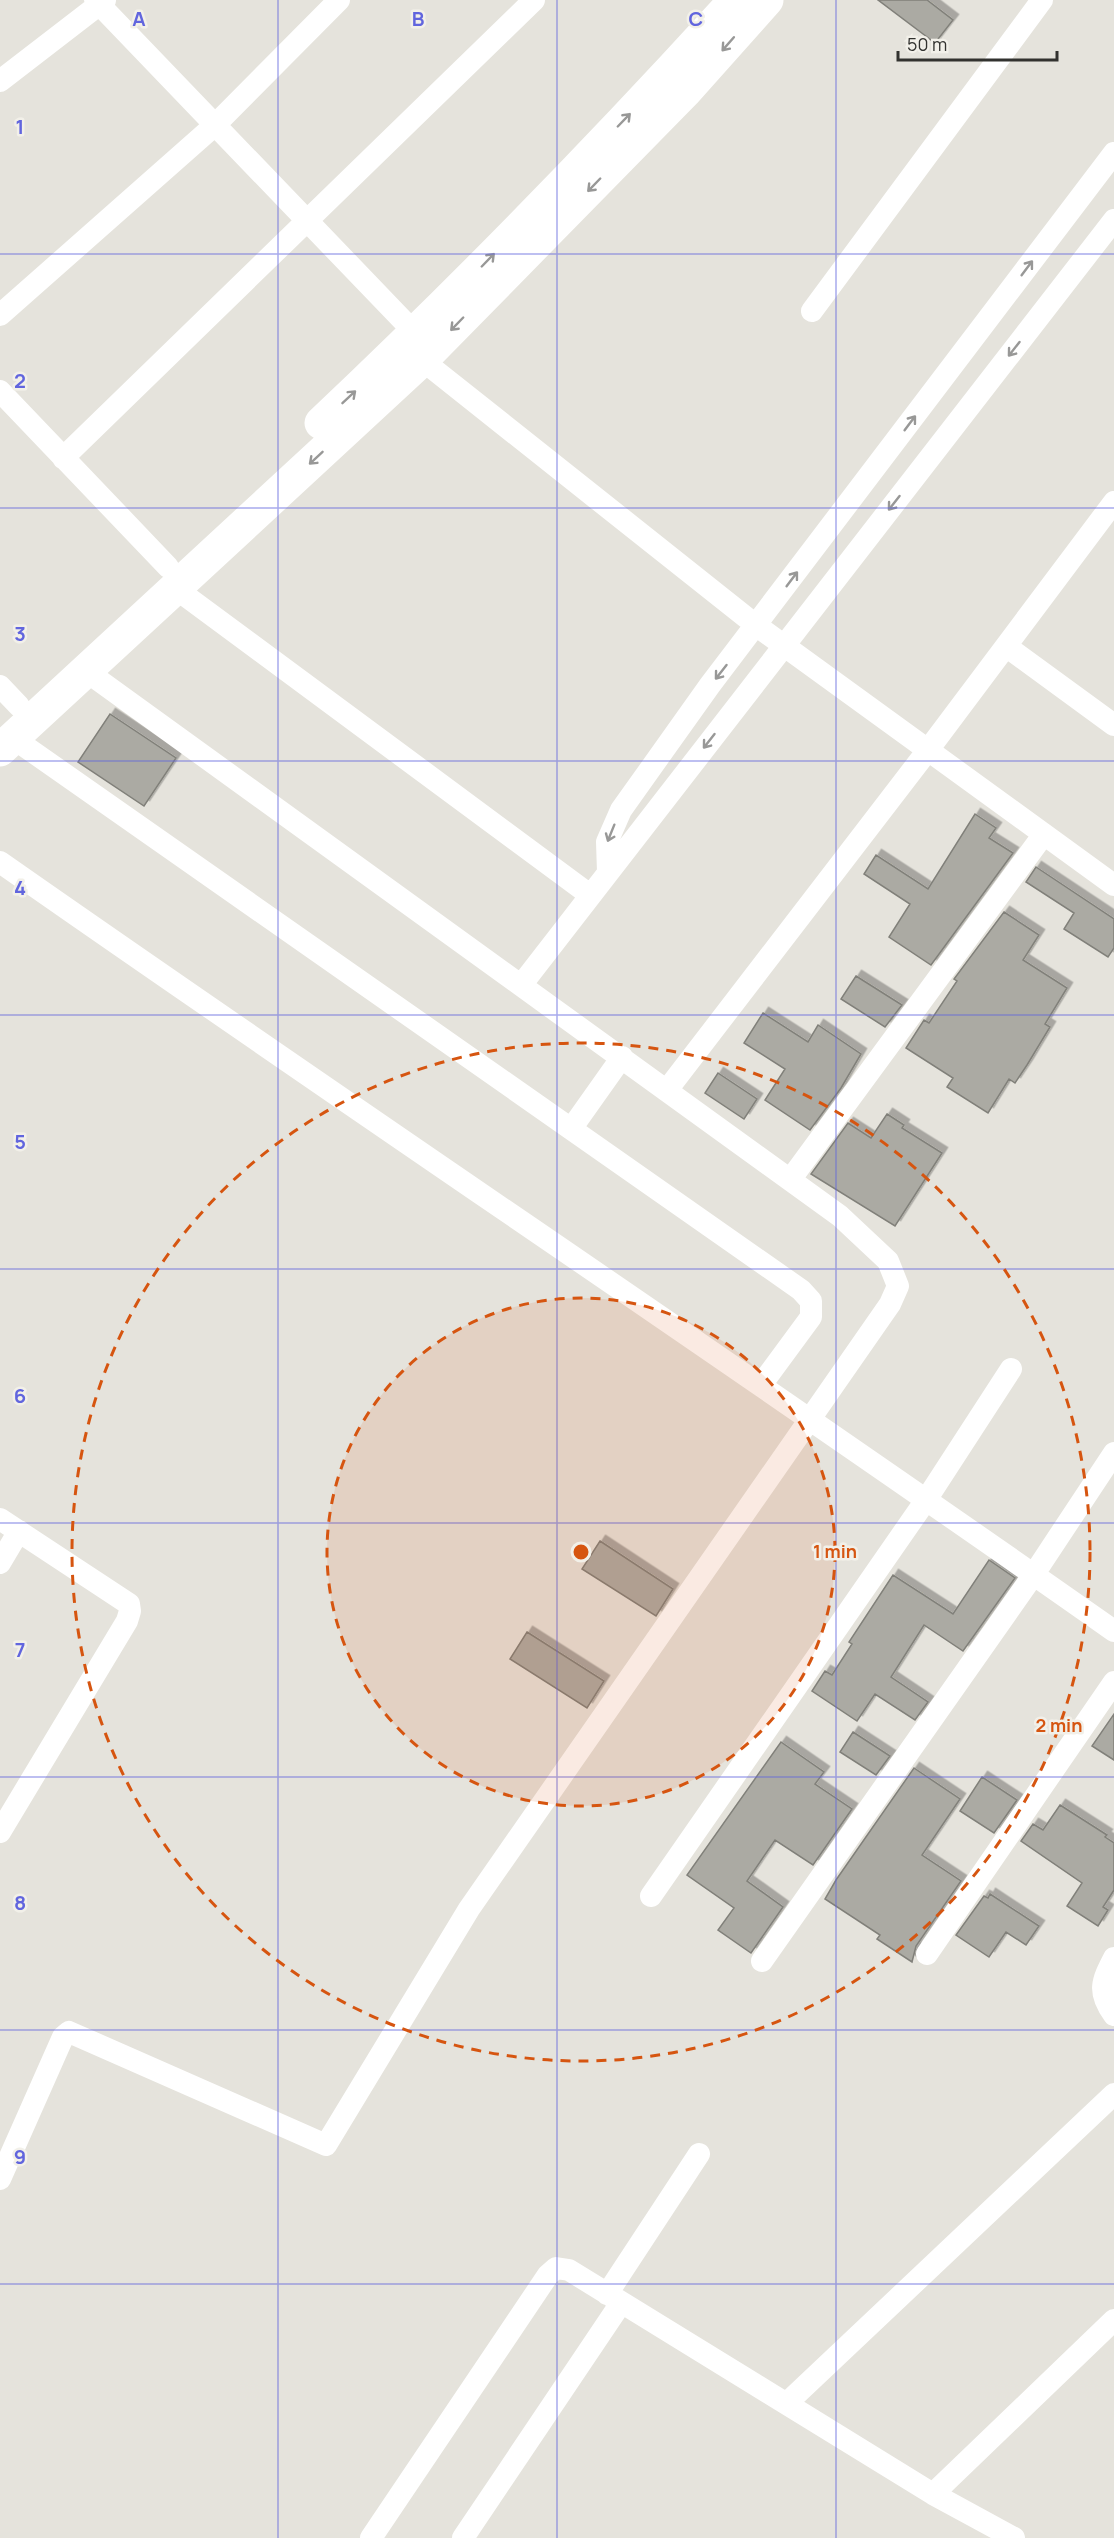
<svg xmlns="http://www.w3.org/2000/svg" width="1114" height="2538" viewBox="0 0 1114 2538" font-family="Manrope,sans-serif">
<defs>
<filter id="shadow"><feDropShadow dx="5.5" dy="-5.5" stdDeviation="0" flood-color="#0004"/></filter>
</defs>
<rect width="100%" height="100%" fill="#e5e3dc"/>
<path fill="#abaaa3" stroke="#81807a" stroke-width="1.5" filter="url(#shadow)" d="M 878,0 L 927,0 L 953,20 L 935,43 Z
M 110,714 L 176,758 L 144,806 L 78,762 Z
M 975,814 L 996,828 L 989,838 L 1013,853 L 931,965 L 889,937 L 910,904 L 864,874 L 876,855 L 928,889 Z
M 1036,867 L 1114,919 L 1114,948 L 1108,957 L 1064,929 L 1074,913 L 1026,882 Z
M 1004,912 L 1039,935 L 1023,960 L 1067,988 L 1045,1024 L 1050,1027 L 1027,1065 L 1015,1083 L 1009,1079 L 988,1113 L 947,1087 L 953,1078 L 906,1048 L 924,1020 L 929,1023 L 957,981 L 954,979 Z
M 856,976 L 902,1005 L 885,1027 L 841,999 Z
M 763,1013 L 808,1042 L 818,1025 L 861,1054 L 841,1088 L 810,1130 L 765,1100 L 785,1069 L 744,1043 Z
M 718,1073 L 757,1099 L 744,1119 L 705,1093 Z
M 887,1114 L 904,1125 L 902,1128 L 942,1153 L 895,1226 L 811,1174 L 848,1123 L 871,1138 Z
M 600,1541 L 673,1589 L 656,1616 L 582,1569 Z
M 989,1560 L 1015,1578 L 963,1651 L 924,1625 L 891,1677 L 928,1702 L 915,1720 L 875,1694 L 857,1721 L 812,1691 L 825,1671 L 832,1675 L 852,1644 L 849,1642 L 893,1575 L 953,1614 Z
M 527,1632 L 604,1681 L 587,1708 L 510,1659 Z
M 1114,1714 L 1114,1760 L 1092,1746 Z
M 853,1732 L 890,1756 L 876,1775 L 840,1752 Z
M 781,1742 L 824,1772 L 815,1784 L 852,1809 L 813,1865 L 775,1840 L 747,1881 L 783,1907 L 751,1953 L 718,1930 L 734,1908 L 687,1875 Z
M 914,1768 L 960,1799 L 922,1855 L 961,1881 L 916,1946 L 912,1962 L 877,1939 L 880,1935 L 825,1899 L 836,1880 Z
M 982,1777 L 1017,1800 L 994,1833 L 960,1811 Z
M 1060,1805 L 1107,1835 L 1105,1837 L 1114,1843 L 1114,1890 L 1103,1907 L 1108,1910 L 1098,1926 L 1067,1906 L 1082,1883 L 1021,1841 L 1033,1824 L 1043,1830 Z
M 990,1894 L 1039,1926 L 1026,1945 L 1006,1932 L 989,1957 L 956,1935 L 984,1896 L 988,1898 Z"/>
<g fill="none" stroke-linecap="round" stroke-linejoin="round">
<path stroke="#fff" stroke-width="22" d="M 95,0 L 416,334
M 0,81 L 105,0
M 812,311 L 1042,0
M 0,315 L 215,125 L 339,0
M 422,360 L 757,626 L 1114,885
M 0,391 L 168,567
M 63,458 L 534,0
M 175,588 L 590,895
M 1006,646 L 1114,725
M 0,686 L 19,706
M 13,738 L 801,1290 L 811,1301 L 811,1317 L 761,1385
M 0,862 C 370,1121 745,1371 1114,1631
M 608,872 L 607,842 L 621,810 L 710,685 L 1114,153
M 522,984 L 1114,220
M 667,1090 L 928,750 L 1114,502
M 571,1129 L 622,1057
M 790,1180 L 1044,834
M 0,1519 L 129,1604 L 130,1611 L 127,1621 L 0,1832
M 0,1563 L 19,1531
M 651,1896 L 926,1500 L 1011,1369
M 927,1954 L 1114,1682
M 1114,1958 C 1102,1981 1097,1992 1114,2015
M 762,1961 L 1034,1574 L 1114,1453
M 0,2179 L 63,2037 L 69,2032 L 326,2145 L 469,1909 L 890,1304 L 898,1286 L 888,1261 L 840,1216 L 86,671
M 607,2294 L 699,2154
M 787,2403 L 1114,2094
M 933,2494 L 1114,2320
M 371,2538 L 548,2275 L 556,2268 L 569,2270 L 933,2494 L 1014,2538
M 463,2538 L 621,2303"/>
<path stroke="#fff" stroke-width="33" d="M 321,423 C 464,288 602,146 735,0
M 0,750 L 422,360 L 685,92 L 767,0"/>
</g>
<defs><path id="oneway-shaft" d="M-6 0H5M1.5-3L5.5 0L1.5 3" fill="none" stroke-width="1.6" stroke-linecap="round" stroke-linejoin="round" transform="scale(1.5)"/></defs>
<g stroke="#989897">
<use href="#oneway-shaft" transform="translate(728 44) rotate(131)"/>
<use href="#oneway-shaft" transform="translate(624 120) rotate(-46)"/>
<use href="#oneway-shaft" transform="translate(594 185) rotate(134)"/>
<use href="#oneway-shaft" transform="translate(488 260) rotate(-46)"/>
<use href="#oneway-shaft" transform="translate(1027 268) rotate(-53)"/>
<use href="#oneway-shaft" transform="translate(457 324) rotate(134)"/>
<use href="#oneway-shaft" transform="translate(1014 349) rotate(128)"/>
<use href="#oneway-shaft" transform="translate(349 397) rotate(-43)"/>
<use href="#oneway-shaft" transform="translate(910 423) rotate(-53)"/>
<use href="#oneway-shaft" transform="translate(316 458) rotate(137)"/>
<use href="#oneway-shaft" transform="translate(894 503) rotate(128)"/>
<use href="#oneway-shaft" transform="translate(792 579) rotate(-53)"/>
<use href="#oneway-shaft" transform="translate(721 672) rotate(128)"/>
<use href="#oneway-shaft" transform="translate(709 741) rotate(128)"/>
<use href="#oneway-shaft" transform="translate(611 833) rotate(112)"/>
</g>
<path fill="none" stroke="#6165de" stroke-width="1.5" stroke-opacity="0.55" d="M 278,0 L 278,2538M 557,0 L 557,2538M 836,0 L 836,2538M 0,254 L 1114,254M 0,508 L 1114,508M 0,761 L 1114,761M 0,1015 L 1114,1015M 0,1269 L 1114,1269M 0,1523 L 1114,1523M 0,1777 L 1114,1777M 0,2030 L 1114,2030M 0,2284 L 1114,2284"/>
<circle cx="581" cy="1552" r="254" fill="#d65510" fill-opacity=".12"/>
<g fill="none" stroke="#d65510" stroke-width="3" stroke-dasharray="10 8">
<circle cx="581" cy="1552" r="254"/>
<circle cx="581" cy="1552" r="509"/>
</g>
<g font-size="20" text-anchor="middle" font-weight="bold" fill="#6165de" stroke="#f2f0e9" stroke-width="5" stroke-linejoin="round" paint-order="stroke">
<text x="139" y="26">A</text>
<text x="418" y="26">B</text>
<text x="696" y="26">C</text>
<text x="20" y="134">1</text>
<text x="20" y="388">2</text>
<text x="20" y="641">3</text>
<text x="20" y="895">4</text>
<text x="20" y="1149">5</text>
<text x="20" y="1403">6</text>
<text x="20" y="1657">7</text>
<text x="20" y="1910">8</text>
<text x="20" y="2164">9</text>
</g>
<circle cx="581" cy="1552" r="9" fill="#d65510" stroke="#f2f0e9" stroke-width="3"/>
<g font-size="18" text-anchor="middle" font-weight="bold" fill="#d65510" stroke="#f2f0e9" stroke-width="5" stroke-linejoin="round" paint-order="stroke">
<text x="835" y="1558">1 min</text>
<text x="1059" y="1732">2 min</text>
</g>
<path d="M898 51v9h159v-9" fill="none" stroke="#32322f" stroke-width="3"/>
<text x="907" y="51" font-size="18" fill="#32322f" stroke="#f2f0e9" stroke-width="4.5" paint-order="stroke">50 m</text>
</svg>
